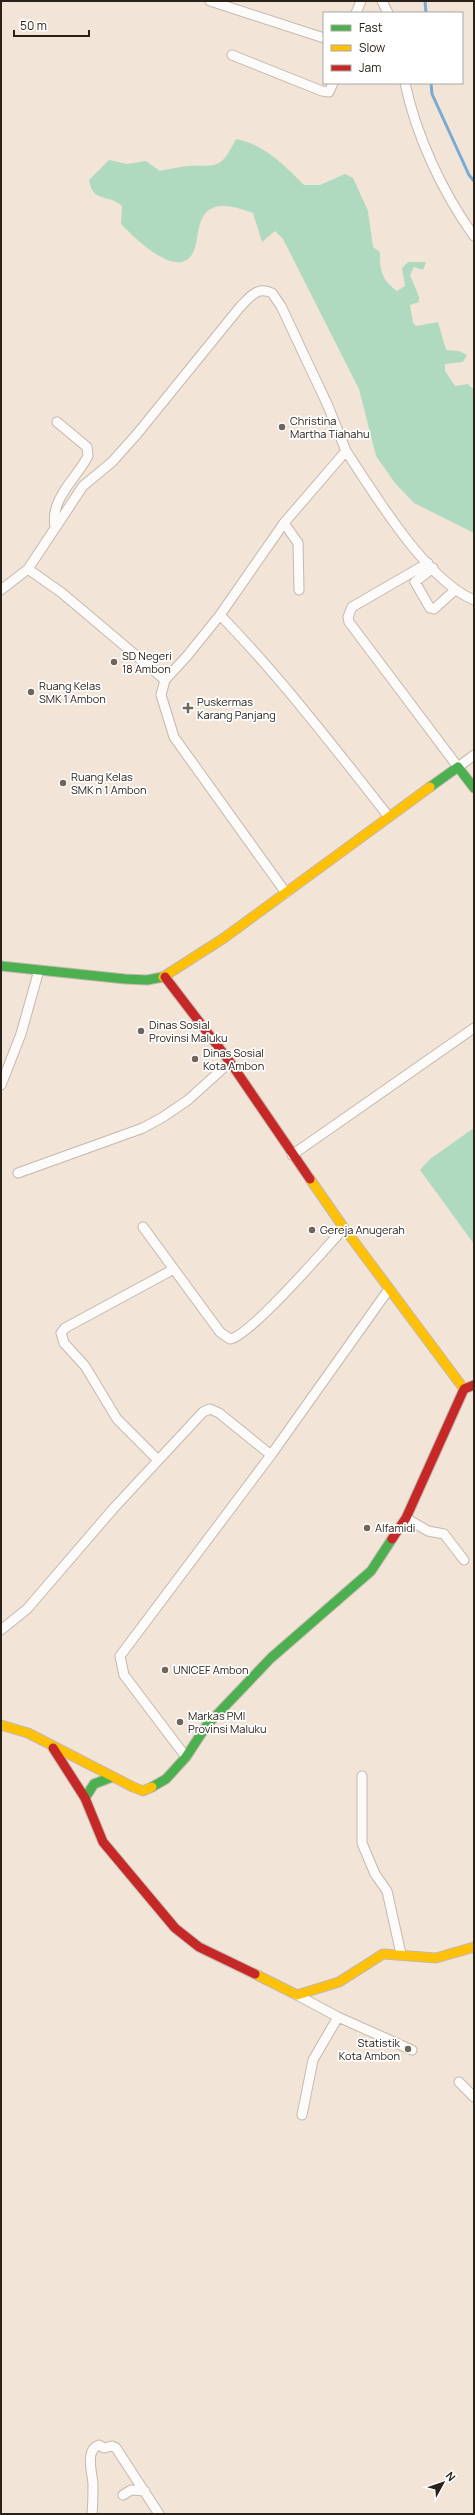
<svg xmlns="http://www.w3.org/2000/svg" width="475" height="2515" viewBox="0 0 475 2515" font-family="Manrope,sans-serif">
<rect width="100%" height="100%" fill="#f2e4d7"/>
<path fill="#afdabf" d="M 236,139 C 264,144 285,166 304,185 L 320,185 L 345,174 L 353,178 L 368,211 L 373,247 L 380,252 C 379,269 382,281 397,291 L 405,286 L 402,268 L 408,262 L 426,262 L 423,270 L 414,267 L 410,275 L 419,297 L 419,302 L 410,305 L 413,323 L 416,326 L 438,322 L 446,350 L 459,351 L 467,355 L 463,362 L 445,364 L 445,371 L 455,386 L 468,384 L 472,388 L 474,388 L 474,533 L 414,503 L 395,483 L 376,456 L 359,389 L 283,239 L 275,231 L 262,242 L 253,213 C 239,208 215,199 204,215 C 196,226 199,245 191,256 C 174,278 133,236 121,224 L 122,206 C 108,193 93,204 89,180 L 109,160 L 127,164 L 146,161 L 160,171 C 169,169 179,167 188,166 C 219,165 220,170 236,139 Z
M 474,1128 L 474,1244 L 420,1170 L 430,1159 Z"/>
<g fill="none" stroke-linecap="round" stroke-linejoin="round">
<path stroke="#77abd4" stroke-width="3" d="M 425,1 L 426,13
M 431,83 L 432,94 L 469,175 L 474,181"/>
<g stroke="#c3b9ae" stroke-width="11">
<path id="street" d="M 210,1 L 324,38
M 382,1 L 388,13
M 356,13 L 361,1
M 232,55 L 322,91 L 329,92 L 333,83
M 405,83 C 416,135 442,192 474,236
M 346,451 C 375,495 426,580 474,600
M 284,523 L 298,543 L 299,590
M 55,526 C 50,499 76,479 88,456 L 87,447 L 57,422
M 428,563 L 352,607 L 348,617 L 349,622 L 458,767 L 474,755
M 433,568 L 415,582 L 430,608 L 434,609 L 455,590
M 28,569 L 62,593 L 165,680
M 1,590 L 28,569 L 83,486 L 112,462 L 137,434 L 240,307 C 250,297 257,286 272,293 L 281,306 L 328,406 L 346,451 L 284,523 L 220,615 L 187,656 L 165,680 L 161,695 L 174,737 L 286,893
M 220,615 C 281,678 334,747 389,817
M 1,1085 L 21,1034 L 39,970
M 292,1155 L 474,1028
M 18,1173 L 143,1128 L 163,1117 L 188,1100 L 230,1062
M 143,1227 L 220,1332 L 230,1339 C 249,1337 327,1247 344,1228
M 158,1460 L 117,1419 L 85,1366 L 64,1343 L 61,1333 L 65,1328 L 174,1269
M 406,1518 L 428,1531 L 444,1534 L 464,1560
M 1,1630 L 27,1609 L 113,1509 L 203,1412 L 210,1409 L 219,1413 L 271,1455 L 389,1289
M 186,1757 L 124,1675 L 120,1656 L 271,1455
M 362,1776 L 362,1843 L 375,1874 L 387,1891 L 401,1954
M 297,1995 L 338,2017 L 412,2050
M 459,2082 L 474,2097
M 302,2115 L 313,2060 L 338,2017
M 123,2495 L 131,2490 L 145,2491
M 92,2514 C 93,2504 93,2495 93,2485 C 93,2475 84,2450 99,2445 L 104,2448 L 112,2446 L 116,2448 L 159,2514"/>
</g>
<g stroke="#c3b9ae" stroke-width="11">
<path id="fast" d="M 430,787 L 458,767 L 474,788
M 1,966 L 125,979 L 147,980 L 163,977
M 152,1787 L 166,1779 L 186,1757 L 207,1725 L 271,1658 L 371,1571 L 392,1539
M 85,1798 L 94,1784 L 112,1777"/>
</g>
<g stroke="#c3b9ae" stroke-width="11">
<path id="slow" d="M 163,977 L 224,938 L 430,787
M 310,1179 L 344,1228 L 464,1389
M 1,1725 L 28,1733 L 133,1787 L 143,1791 L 152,1787
M 255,1974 L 297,1995 L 339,1982 L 383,1954 L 436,1958 L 474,1947"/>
</g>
<g stroke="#c3b9ae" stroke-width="11">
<path id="jam" d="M 165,977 L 230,1062 L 310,1179
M 392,1539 L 406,1518 L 464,1389 L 474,1385
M 53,1748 L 85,1798 L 103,1842 L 175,1928 L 199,1947 L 255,1974"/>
</g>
<use href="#street" stroke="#fdfbf9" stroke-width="9"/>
<use href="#fast" stroke="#4caf50" stroke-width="9"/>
<use href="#slow" stroke="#ffc107" stroke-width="9"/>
<use href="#jam" stroke="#c62828" stroke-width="9"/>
</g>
<g fill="#70655b" stroke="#fff" stroke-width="1.5">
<circle cx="282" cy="427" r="4"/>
<circle cx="114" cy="662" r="4"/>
<circle cx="31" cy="692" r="4"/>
<path d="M186 702h4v4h4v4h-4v4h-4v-4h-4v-4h4z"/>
<circle cx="63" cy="783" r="4"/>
<circle cx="141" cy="1031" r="4"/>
<circle cx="195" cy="1059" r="4"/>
<circle cx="312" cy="1230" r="4"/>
<circle cx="367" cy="1528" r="4"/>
<circle cx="165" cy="1670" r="4"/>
<circle cx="180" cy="1722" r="4"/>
<circle cx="408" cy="2049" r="4"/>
</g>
<g text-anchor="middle" stroke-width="3.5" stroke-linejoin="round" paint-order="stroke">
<g font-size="11" fill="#2a2118" stroke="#fff" text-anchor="start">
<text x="290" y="425">Christina<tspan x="290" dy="13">Martha Tiahahu</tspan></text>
<text x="122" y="660">SD Negeri<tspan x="122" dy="13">18 Ambon</tspan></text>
<text x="39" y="690">Ruang Kelas<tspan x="39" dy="13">SMK 1 Ambon</tspan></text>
<text x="197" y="706">Puskermas<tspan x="197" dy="13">Karang Panjang</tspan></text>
<text x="71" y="781">Ruang Kelas<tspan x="71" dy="13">SMK n 1 Ambon</tspan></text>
<text x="149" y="1029">Dinas Sosial<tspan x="149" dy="13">Provinsi Maluku</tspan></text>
<text x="203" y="1057">Dinas Sosial<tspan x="203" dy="13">Kota Ambon</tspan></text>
<text x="320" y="1234">Gereja Anugerah</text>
<text x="375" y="1532">Alfamidi</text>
<text x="173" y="1674">UNICEF Ambon</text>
<text x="188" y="1720">Markas PMI<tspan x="188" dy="13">Provinsi Maluku</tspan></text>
<text x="400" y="2047" text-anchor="end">Statistik<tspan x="400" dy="13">Kota Ambon</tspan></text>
</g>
</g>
<rect width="475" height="2515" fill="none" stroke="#2a2118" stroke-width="4"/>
<rect x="323" y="12" width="140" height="72" fill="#ffffff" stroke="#aaa6a3"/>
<rect x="331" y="25" width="20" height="6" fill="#4caf50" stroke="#aaa6a3"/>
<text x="359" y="32" font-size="12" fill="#2a2118">Fast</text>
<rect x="331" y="45" width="20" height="6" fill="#ffc107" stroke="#aaa6a3"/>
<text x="359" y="52" font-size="12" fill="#2a2118">Slow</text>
<rect x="331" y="65" width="20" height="6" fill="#c62828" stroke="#aaa6a3"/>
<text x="359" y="72" font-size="12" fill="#2a2118">Jam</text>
<g transform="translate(443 2483) rotate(50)" stroke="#ffffff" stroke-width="3" paint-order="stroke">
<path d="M0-3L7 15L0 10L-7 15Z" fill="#2a2118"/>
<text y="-6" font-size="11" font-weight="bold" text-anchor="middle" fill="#2a2118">N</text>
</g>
<path d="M14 30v6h75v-6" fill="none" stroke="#2a2118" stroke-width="2"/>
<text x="20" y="30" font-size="12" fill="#2a2118" stroke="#ffffff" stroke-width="3" paint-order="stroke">50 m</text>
</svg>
